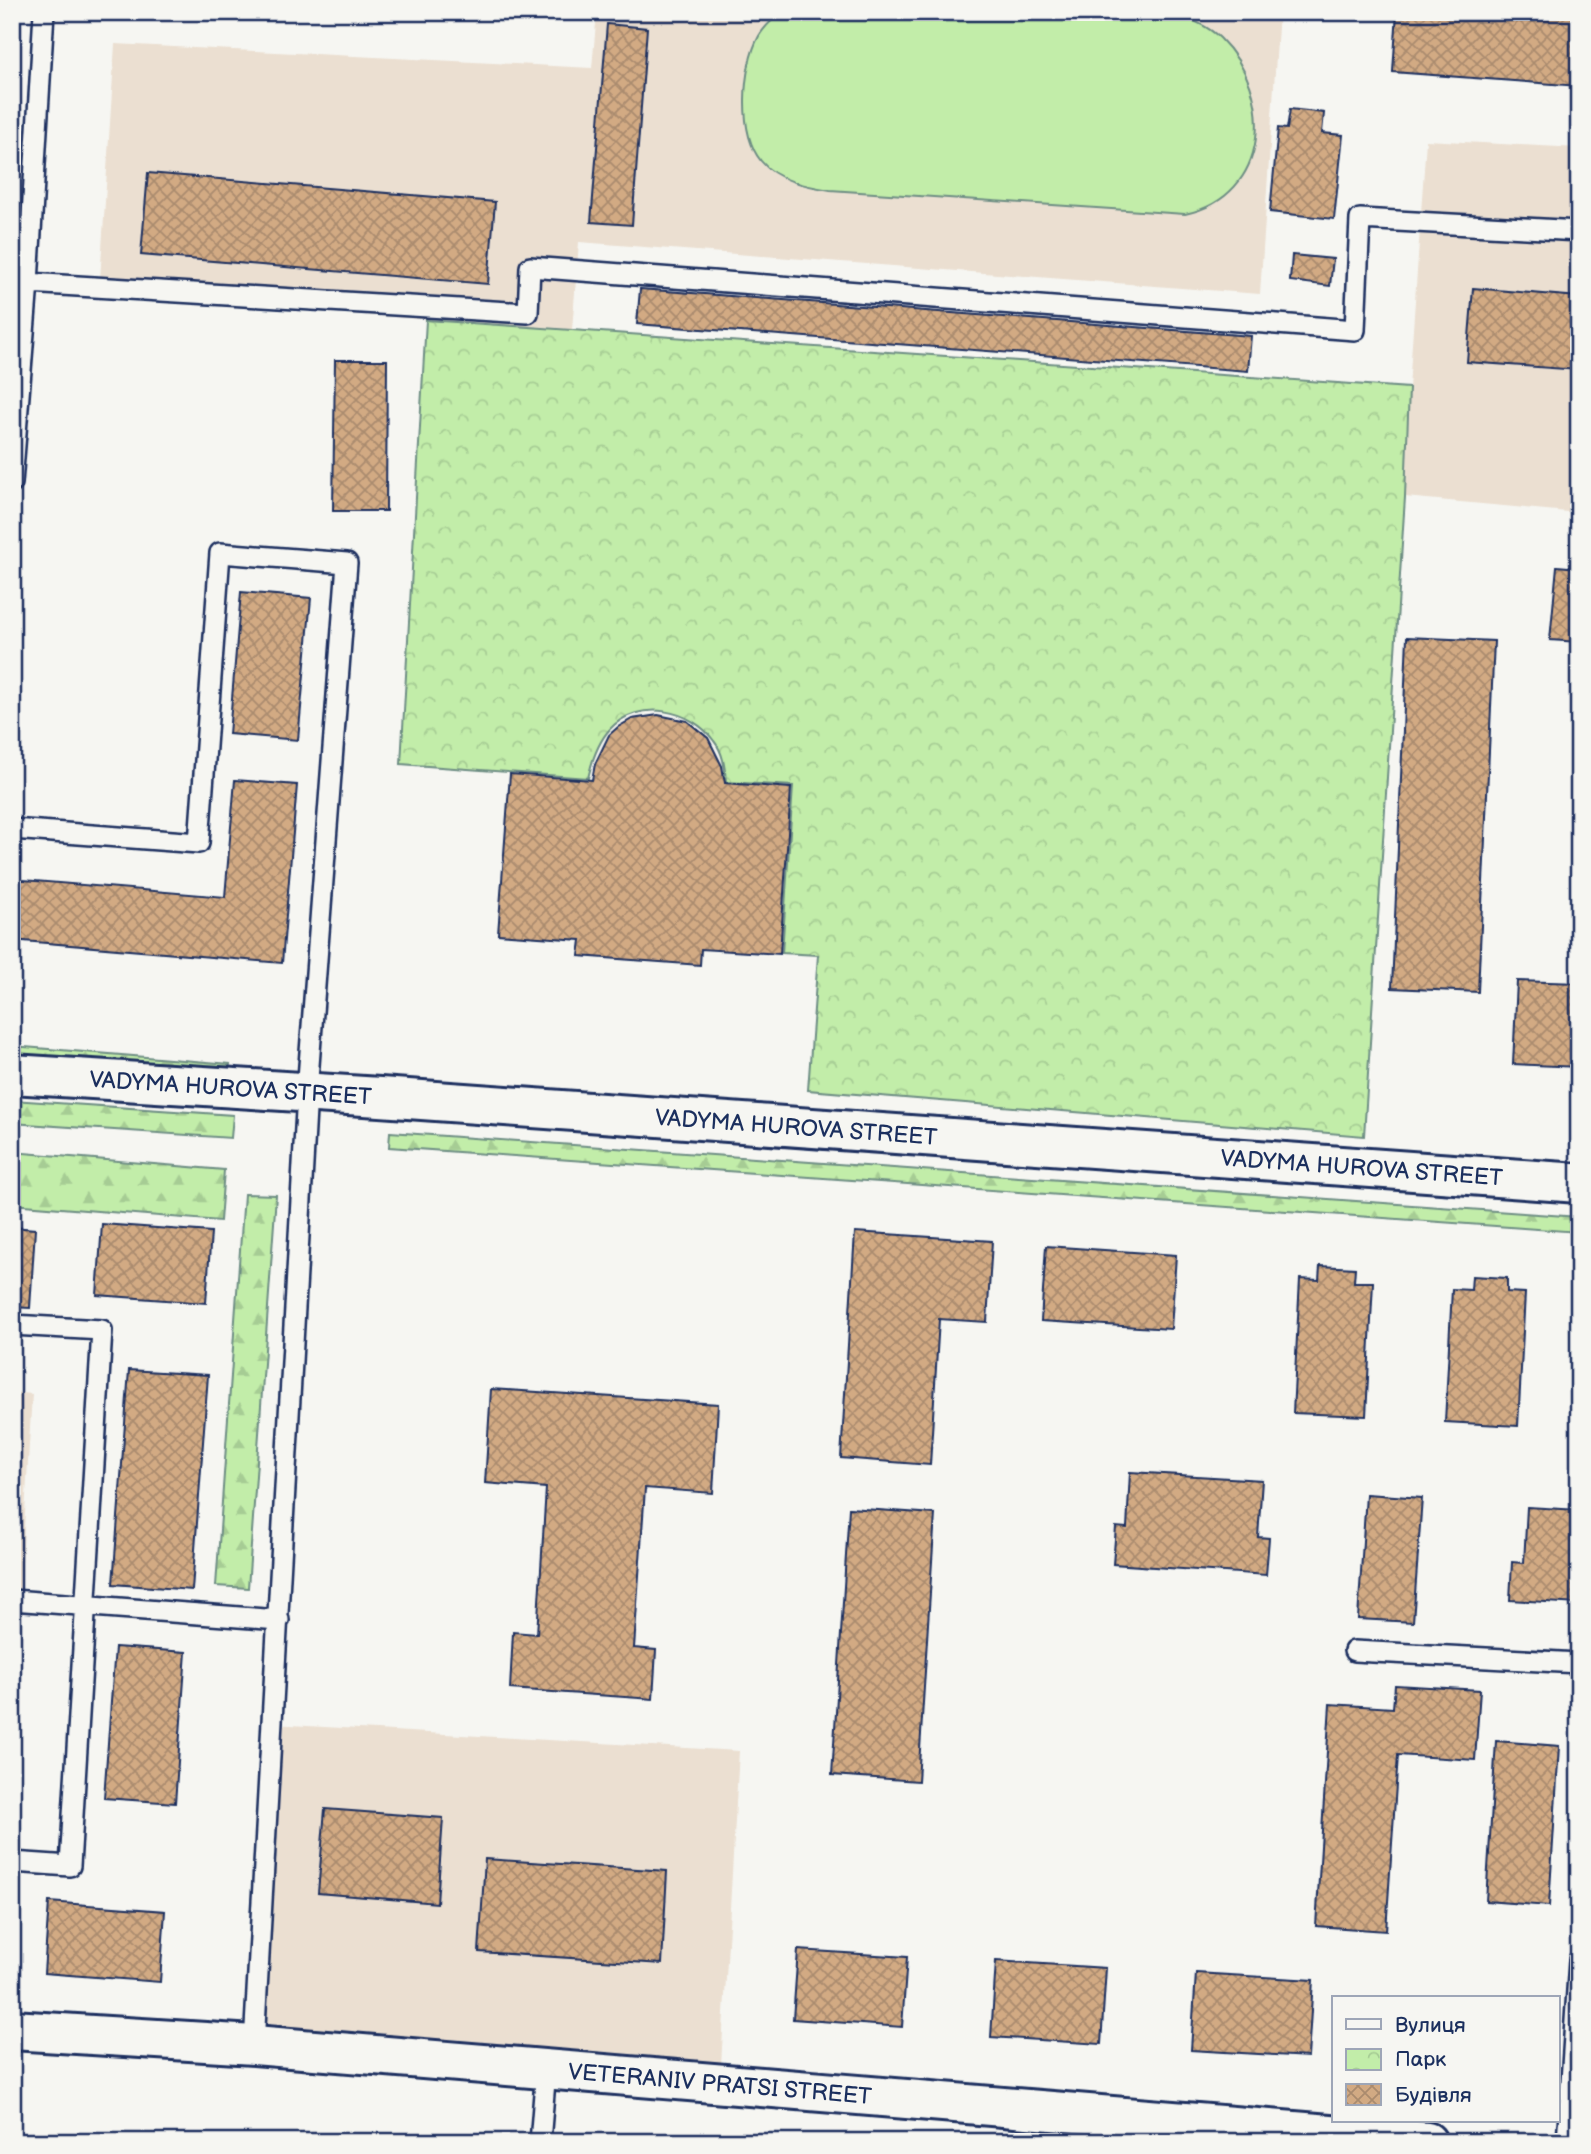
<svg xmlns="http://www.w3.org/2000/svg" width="1591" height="2154" viewBox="0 0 1591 2154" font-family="'Balsamiq Sans',sans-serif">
<defs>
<pattern id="forest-firs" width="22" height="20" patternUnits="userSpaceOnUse" patternTransform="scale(1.75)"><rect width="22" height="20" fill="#c2eda9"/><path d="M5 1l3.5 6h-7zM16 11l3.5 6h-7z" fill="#a6cc94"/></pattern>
<pattern id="park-crowns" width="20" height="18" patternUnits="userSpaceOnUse" patternTransform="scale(1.75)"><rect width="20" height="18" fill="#c2eda9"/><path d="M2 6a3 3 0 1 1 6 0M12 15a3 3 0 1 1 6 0" fill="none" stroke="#a6cc94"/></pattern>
<pattern id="building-cross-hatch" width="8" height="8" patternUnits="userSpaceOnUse" patternTransform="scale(1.75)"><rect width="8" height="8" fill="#d2aa83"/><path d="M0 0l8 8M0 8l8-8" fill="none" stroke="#aa8b6e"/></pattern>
</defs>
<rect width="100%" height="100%" fill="#f6f6f2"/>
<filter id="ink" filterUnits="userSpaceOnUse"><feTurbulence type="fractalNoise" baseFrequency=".0143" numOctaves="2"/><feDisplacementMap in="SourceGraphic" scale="14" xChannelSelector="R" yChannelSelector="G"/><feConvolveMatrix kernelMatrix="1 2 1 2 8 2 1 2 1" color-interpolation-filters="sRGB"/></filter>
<g filter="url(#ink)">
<path fill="#ebdfd1" d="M 597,12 L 1279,12 L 1260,294 L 579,242 L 572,330 L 99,296 L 115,44 L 592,68 Z
M 1426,140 L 1579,148 L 1579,513 L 1405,497 L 1409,388 Z
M 12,1392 L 32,1394 L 15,1682 L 12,1682 Z
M 273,1724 L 739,1751 L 720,2083 L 254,2045 Z"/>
<path fill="url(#forest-firs)" stroke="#6e8e84" stroke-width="2" d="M 12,1046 L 230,1064 L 228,1082 L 12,1064 Z
M 12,1100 L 233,1115 L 231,1138 L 12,1123 Z
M 390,1132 L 1579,1217 L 1579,1232 L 389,1147 Z
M 12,1152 L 224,1170 L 220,1221 L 12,1204 Z
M 244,1194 L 276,1195 L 248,1588 L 216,1586 Z"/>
<path fill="url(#park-crowns)" stroke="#6e8e84" stroke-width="2" d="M 426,320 L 1409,388 L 1405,497 L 1364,1136 L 808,1090 L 818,955 L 782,953 L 793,786 L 726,782 C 725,767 723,752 714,741 C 692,709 639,698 610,729 C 598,742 592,760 588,778 L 401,764 Z"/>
<path fill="#c2eda9" stroke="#6e8e84" stroke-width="2" d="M 781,12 L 1172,13 C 1189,18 1207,25 1220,38 C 1276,93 1271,196 1185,214 L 830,190 C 807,186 777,181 761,161 C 738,133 742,67 759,36 C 764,27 773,19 781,12 Z"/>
<path fill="url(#building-cross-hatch)" stroke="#1b2f5e" stroke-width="2" d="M 1397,12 L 1528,12 L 1579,16 L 1579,86 L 1393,72 Z
M 607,24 L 647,28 L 632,225 L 591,222 Z
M 1290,109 L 1324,113 L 1322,133 L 1343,135 L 1334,219 L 1270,212 L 1278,128 L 1287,129 Z
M 148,173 L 495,202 L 488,284 L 141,255 Z
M 1292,255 L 1333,259 L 1330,286 L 1290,281 Z
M 1473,288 L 1579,297 L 1579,370 L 1467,362 Z
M 640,289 L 1251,336 L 1248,371 L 637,324 Z
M 335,360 L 387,360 L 386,511 L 333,511 Z
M 1557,566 L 1579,568 L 1579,642 L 1550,640 Z
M 241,592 L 311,598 L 298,740 L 229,734 Z
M 1407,637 L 1494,641 L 1478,992 L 1392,988 Z
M 658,715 L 687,721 L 708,738 L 722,766 L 725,783 L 791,788 L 780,954 L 701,949 L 700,965 L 579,956 L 581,940 L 498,934 L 510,774 L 592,780 L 595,764 L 609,735 L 618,727 L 632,719 Z
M 235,780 L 297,785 L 282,963 L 12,940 L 12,879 L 225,897 Z
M 1517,981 L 1579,983 L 1579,1067 L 1513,1064 Z
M 102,1224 L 211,1232 L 206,1303 L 97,1295 Z
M 12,1227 L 35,1229 L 30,1308 L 12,1307 Z
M 855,1232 L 992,1241 L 987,1322 L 939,1319 L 930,1465 L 841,1458 Z
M 1046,1246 L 1176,1255 L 1171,1329 L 1041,1321 Z
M 1320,1266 L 1355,1268 L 1354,1282 L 1373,1282 L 1366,1416 L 1293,1413 L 1300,1279 L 1319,1280 Z
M 1472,1276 L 1507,1278 L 1507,1292 L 1525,1293 L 1518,1426 L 1445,1422 L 1452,1289 L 1471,1290 Z
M 129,1370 L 208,1375 L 192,1590 L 113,1584 Z
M 491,1389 L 718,1404 L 713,1493 L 645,1488 L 634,1648 L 656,1650 L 653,1699 L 510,1689 L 513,1632 L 537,1634 L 546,1488 L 485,1483 Z
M 12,1410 L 15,1411 L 12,1455 Z
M 1130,1472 L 1262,1480 L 1258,1537 L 1269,1538 L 1266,1575 L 1113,1564 L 1116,1527 L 1127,1528 Z
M 1366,1494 L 1422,1498 L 1413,1622 L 1358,1619 Z
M 1527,1507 L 1579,1510 L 1579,1604 L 1510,1600 L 1512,1562 L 1524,1563 Z
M 849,1508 L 935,1514 L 918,1781 L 832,1775 Z
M 115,1647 L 186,1652 L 175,1803 L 104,1798 Z
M 1395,1685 L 1480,1690 L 1475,1760 L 1398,1755 L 1386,1931 L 1316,1926 L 1330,1704 L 1393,1708 Z
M 1496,1741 L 1559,1746 L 1549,1906 L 1486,1901 Z
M 325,1809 L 443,1818 L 437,1903 L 318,1893 Z
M 485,1859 L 667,1871 L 662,1964 L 479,1952 Z
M 49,1902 L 165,1911 L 160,1982 L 44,1973 Z
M 798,1950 L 907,1957 L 902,2027 L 793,2019 Z
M 996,1961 L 1106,1968 L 1101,2044 L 991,2037 Z
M 1196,1973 L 1313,1980 L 1308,2057 L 1191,2050 Z"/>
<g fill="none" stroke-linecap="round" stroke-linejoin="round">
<g stroke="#1b2f5e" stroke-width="24">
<path id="lane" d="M 44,12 L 28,283 L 528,313 L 530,267 L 1355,330 L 1360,219 L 1579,231
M 12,282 L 28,283 L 12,483
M 12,829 L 199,843 L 220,553 L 347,563 L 307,1092 L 254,2045
M 12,1325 L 102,1330 L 70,1866 L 12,1862
M 12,1600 L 279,1620
M 1354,1651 L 1579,1663
M 540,2142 L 546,2069
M 1567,2142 L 1579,1960"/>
</g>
<g stroke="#1b2f5e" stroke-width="44">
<g id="street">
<path id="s1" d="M 12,2030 L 254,2045 L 1427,2142"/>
</g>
</g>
<g stroke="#1b2f5e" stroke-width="44">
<g id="secondary">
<path id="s2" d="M 12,1074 L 380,1097 L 1579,1183"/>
</g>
</g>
<use href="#lane" stroke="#f6f6f2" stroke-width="19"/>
<use href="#street" stroke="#f6f6f2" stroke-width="38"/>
<use href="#secondary" stroke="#f6f6f2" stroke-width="38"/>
</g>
</g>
<g text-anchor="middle" stroke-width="7" stroke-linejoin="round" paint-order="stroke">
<g font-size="23" fill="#1b2f5e" stroke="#f6f6f2">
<text dy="8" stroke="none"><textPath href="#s2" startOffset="219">VADYMA HUROVA STREET</textPath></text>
<text dy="8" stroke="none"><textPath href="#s2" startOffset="786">VADYMA HUROVA STREET</textPath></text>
<text dy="8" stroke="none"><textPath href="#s2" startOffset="1353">VADYMA HUROVA STREET</textPath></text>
<text dy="8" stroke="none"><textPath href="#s1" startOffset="710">VETERANIV PRATSI STREET</textPath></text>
</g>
</g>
<rect width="1591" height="2154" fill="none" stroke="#f6f6f2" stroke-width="42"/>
<rect x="21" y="21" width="1549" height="2112" fill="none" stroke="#1b2f5e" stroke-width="2.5" filter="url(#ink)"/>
<rect x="1332" y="1996" width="228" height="126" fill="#f6f6f2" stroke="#9ea6b7" stroke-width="2"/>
<rect x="1346" y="2019" width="35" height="10" fill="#f6f6f2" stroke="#9ea6b7" stroke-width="2"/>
<text x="1395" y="2032" font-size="21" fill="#1b2f5e">Вулиця</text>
<rect x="1346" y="2049" width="35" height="21" fill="url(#park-crowns)" stroke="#9ea6b7" stroke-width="2"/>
<text x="1395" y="2066" font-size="21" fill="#1b2f5e">Парк</text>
<rect x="1346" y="2084" width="35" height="21" fill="url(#building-cross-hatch)" stroke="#9ea6b7" stroke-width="2"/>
<text x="1395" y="2102" font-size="21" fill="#1b2f5e">Будівля</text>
</svg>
